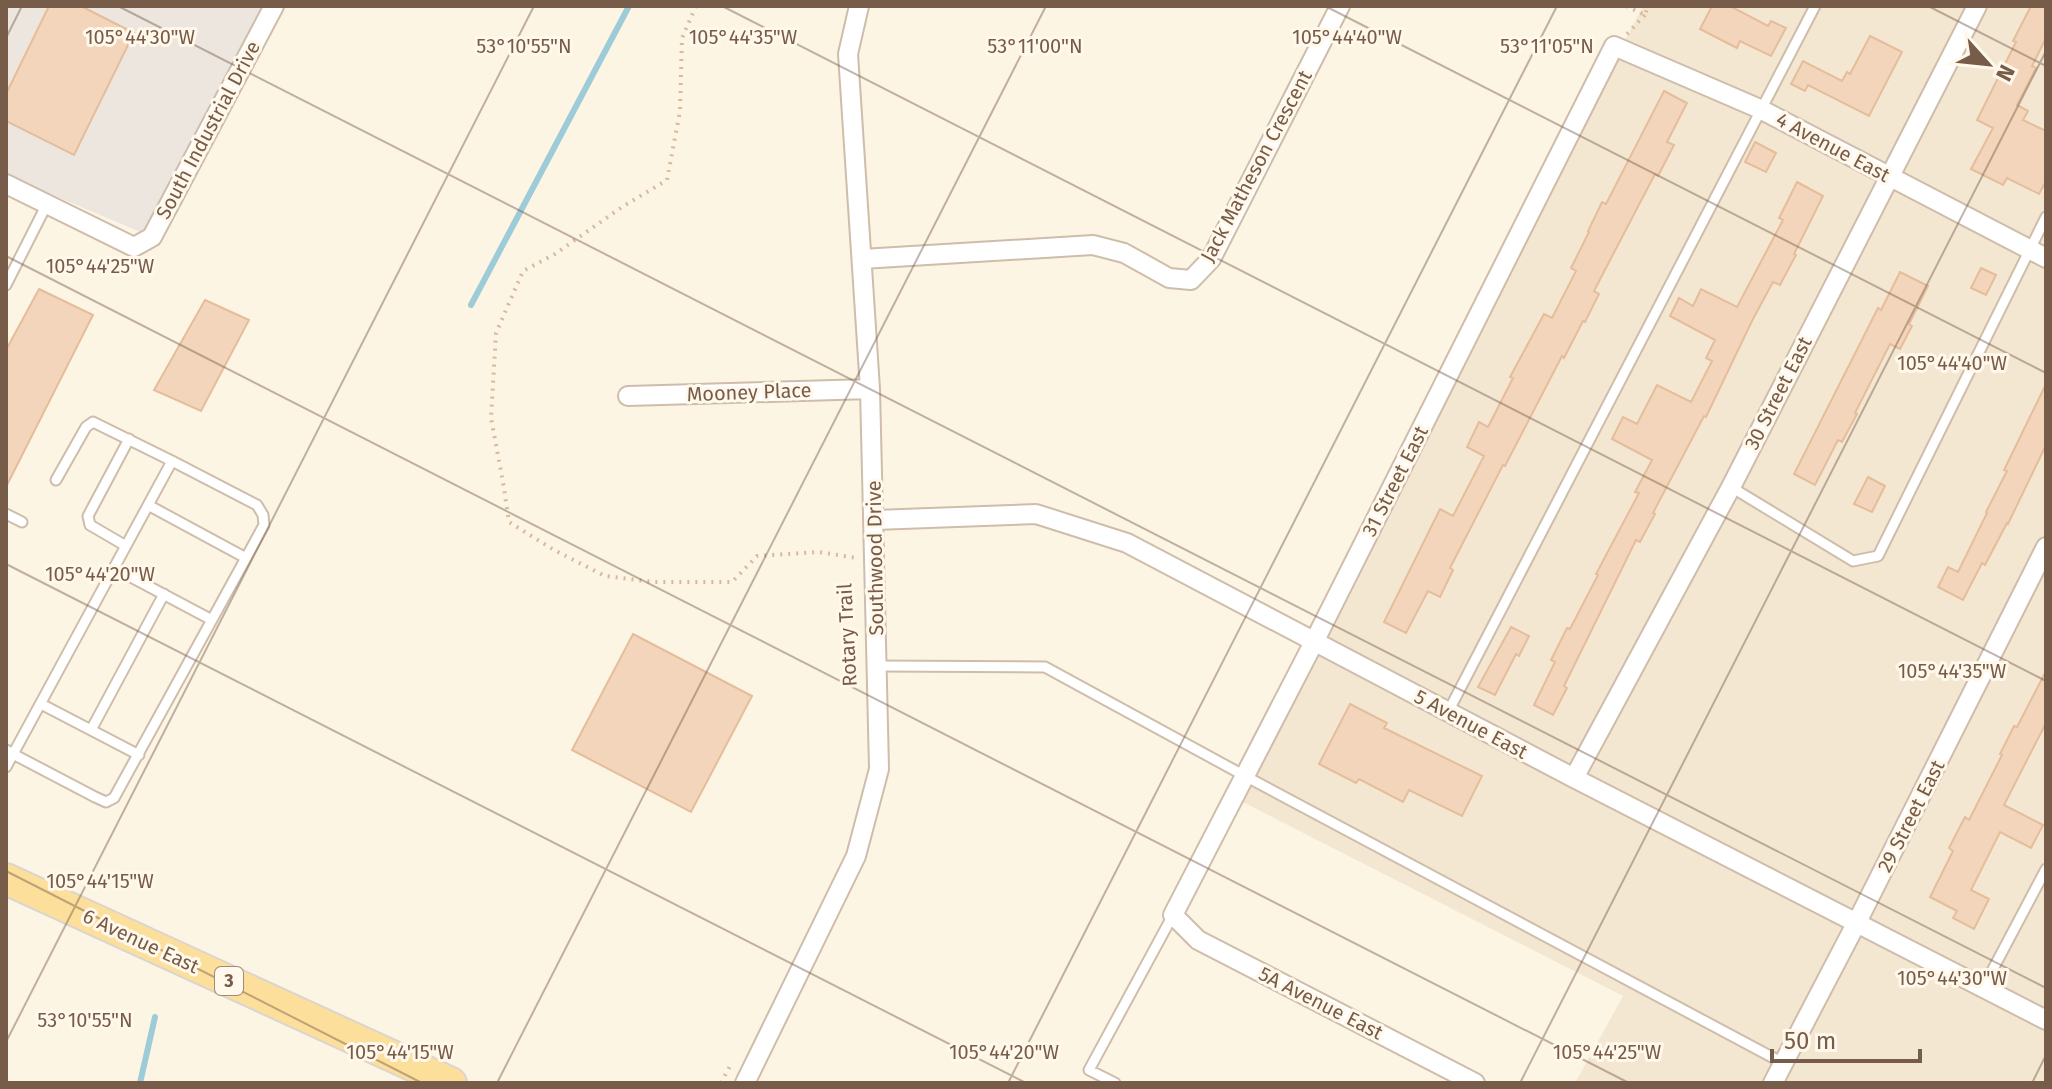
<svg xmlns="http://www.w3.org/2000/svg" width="2052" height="1089" viewBox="0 0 2052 1089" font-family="'Fira Sans',sans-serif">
<rect width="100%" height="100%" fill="#fdf5e4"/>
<path fill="#f4e7d2" d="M 1643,6 L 2046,6 L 2046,1083 L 1575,1083 L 1623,996 L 1229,795 Z"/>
<path fill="#ece6df" d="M 6,6 L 274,6 L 152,237 L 6,175 Z"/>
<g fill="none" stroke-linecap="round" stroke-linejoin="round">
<path stroke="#9ecbd8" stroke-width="6" d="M 471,305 L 629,6
M 140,1083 L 155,1017"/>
</g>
<path fill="#f2d5bb" stroke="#e5bd9b" stroke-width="2" d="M 49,6 L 81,6 L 134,33 L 74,155 L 6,121 L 6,94 Z
M 1712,6 L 1730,6 L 1768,26 L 1771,21 L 1786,28 L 1771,56 L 1740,41 L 1737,48 L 1700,29 Z
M 2031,6 L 2046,6 L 2046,38 L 2032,66 L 2036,68 L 2017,105 L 2028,111 L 2023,120 L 2046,131 L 2046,181 L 2039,194 L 2007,178 L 2003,185 L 1971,169 L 1993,128 L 1977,120 L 2016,42 L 2013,41 Z
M 1870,36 L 1902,52 L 1869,116 L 1808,85 L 1805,91 L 1791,84 L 1803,61 L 1842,81 L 1847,72 L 1850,74 Z
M 1664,91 L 1687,103 L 1667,142 L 1674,145 L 1658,176 L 1655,174 L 1594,291 L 1599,294 L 1585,322 L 1583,321 L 1564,358 L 1562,356 L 1505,466 L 1503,465 L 1450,568 L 1453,570 L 1440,597 L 1428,591 L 1406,633 L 1384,622 L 1440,509 L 1453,516 L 1484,456 L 1467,447 L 1479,422 L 1488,427 L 1513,378 L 1510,377 L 1544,314 L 1552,318 L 1576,271 L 1571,268 L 1589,232 L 1588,231 L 1602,202 L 1606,204 Z
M 1755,142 L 1776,153 L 1766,172 L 1745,162 Z
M 1797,182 L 1823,196 L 1794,254 L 1796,255 L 1780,285 L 1773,282 L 1753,319 L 1706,417 L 1704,416 L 1653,513 L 1655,514 L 1640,542 L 1636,540 L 1564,686 L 1567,688 L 1553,715 L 1534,705 L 1555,662 L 1551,660 L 1567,628 L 1570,629 L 1598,575 L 1596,574 L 1639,493 L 1635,492 L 1652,460 L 1612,439 L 1623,417 L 1637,424 L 1657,385 L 1691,402 L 1712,361 L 1706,358 L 1715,340 L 1670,316 L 1679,298 L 1693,306 L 1701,289 L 1737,307 L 1783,220 L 1779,218 Z
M 1981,268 L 1996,275 L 1986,295 L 1971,288 Z
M 1900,272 L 1928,286 L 1909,324 L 1912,326 L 1900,349 L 1890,344 L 1855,413 L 1857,414 L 1842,442 L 1838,440 L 1815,485 L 1794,474 L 1878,308 L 1881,310 Z
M 39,289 L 93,315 L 6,487 L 6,350 Z
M 205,300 L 249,320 L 201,411 L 154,390 Z
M 2046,384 L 2046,445 L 2008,524 L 2007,523 L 1985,565 L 1982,563 L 1963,600 L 1938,587 L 1948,567 L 1958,572 L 1987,513 L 1986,512 L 2007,471 L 2004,470 Z
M 1868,477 L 1885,486 L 1872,512 L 1854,504 Z
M 1511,627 L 1529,636 L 1519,656 L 1516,654 L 1495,695 L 1478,687 Z
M 633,634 L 752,696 L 691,812 L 572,750 Z
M 2046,671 L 2046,723 L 2004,805 L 2043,825 L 2031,848 L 2000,832 L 1971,890 L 1989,899 L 1974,929 L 1953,918 L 1957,911 L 1930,897 L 1953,851 L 1949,848 L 1965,817 L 1969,820 L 2002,755 L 2000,754 L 2014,726 L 2017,727 Z
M 1350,704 L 1387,723 L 1384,728 L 1482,776 L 1462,816 L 1409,790 L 1403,802 L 1359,779 L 1356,783 L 1319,764 Z"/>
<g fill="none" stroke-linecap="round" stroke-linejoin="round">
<g stroke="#cebdaa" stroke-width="13">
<path id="service" d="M 6,285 L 47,204
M 56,480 L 86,427 L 93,422 L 172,461
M 1731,487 L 1853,561 L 1878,556 L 2046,217
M 148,505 L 246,558
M 6,514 L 22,522
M 126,546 L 90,525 L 88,516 L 129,439
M 114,568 L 212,620
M 878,666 L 1045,667 L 1245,776 L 1783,1063
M 41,704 L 91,730
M 1448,712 L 1815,6
M 6,750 L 13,754 L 95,797 L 106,802 L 114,798 L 264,525 L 263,515 L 257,505 L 172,461 C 117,563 61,665 6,767
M 139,755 L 91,730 L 164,594
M 1983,988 L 2046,869
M 1115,1083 L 1089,1070 L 1173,915"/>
</g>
<g stroke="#cebdaa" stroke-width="22">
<path id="minor" d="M 6,184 L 134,247 L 152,237 L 274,6
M 862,259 L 1093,245 L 1124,253 L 1169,278 L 1191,280 L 1211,259 L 1340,6
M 628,396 L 870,389
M 875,520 L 1036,514 L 1127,543 L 1574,778 L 2046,1020
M 1574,778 L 1731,487 L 1977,6
M 745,1083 L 856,856 L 879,769 L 870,389 L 848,54 L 859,6
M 1475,1083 L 1198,940 L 1173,915 L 1314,642 L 1614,46 L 1760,109 L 2046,258
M 1773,1083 L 1857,922 L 2046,547"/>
</g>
<g stroke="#dbd5d0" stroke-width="34">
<path id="primary" d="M 6,879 L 451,1083"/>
</g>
<path stroke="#d7b99e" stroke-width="4" stroke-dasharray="2 6" stroke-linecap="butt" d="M 696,6 L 682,38 L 680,111 L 667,180 L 622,207 L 555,254 L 523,271 L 496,333 L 491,418 L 503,482 L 509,522 L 554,550 L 605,576 L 654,582 L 732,582 L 757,556 L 818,552 L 857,558
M 1626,6 L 1645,15 L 1648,6
M 1627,34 L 1645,15
M 721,1083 L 730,1066"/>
<use href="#service" stroke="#fff" stroke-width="9"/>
<use href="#minor" stroke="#fff" stroke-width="18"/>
<use href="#primary" stroke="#fcdf9b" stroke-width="30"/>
</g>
<path fill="none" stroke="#765c49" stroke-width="2" stroke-opacity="0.45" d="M 118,6 L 2046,988M 722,6 L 2046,681M 1325,6 L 2046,373M 1928,6 L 2046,66M 6,38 L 22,6M 6,256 L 1629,1083M 6,564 L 1026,1083M 6,871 L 422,1083M 6,1042 L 534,6M 497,1083 L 1046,6M 1008,1083 L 1557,6M 1520,1083 L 2046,51M 2032,1083 L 2046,1055"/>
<g text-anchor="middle" stroke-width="6" stroke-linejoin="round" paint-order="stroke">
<rect fill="#fff8eb" stroke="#9f8b7a" stroke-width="2" x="215" y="967" width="28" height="28" rx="6"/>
<g font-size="18" font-weight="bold" fill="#765c49">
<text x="229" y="987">3</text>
</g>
<g font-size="20" fill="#765c49" stroke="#fff8eb">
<text transform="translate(208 130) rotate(-62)" y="7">South Industrial Drive</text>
<text transform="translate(1833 147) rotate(28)" y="7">4 Avenue East</text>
<text transform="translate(1256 166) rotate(-62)" y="7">Jack Matheson Crescent</text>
<text transform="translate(749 392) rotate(-2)" y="7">Mooney Place</text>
<text transform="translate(1778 393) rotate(-63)" y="7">30 Street East</text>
<text transform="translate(1395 481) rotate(-63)" y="7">31 Street East</text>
<text transform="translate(875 558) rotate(-91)" y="7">Southwood Drive</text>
<text transform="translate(847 635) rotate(-93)" y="7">Rotary Trail</text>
<text transform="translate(1471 724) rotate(28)" y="7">5 Avenue East</text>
<text transform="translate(1911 816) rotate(-63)" y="7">29 Street East</text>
<text transform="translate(141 941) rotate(25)" y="7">6 Avenue East</text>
<text transform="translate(1321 1003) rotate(27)" y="7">5A Avenue East</text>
</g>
</g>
<g font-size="20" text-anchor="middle" fill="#765c49" stroke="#fff8eb" stroke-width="6" stroke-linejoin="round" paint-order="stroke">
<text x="140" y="44">105°44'30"W</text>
<text x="743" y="44">105°44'35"W</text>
<text x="1347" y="44">105°44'40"W</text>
<text x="524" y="53">53°10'55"N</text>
<text x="1035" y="53">53°11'00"N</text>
<text x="1547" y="53">53°11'05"N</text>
<text x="100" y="273">105°44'25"W</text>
<text x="1952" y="370">105°44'40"W</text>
<text x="100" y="581">105°44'20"W</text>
<text x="1952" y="678">105°44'35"W</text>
<text x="100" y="888">105°44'15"W</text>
<text x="1952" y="985">105°44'30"W</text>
<text x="85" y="1027">53°10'55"N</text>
<text x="1607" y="1059">105°44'25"W</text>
<text x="400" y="1059">105°44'15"W</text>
<text x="1004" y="1059">105°44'20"W</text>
</g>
<rect width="2052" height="1089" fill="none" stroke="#765c49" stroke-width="16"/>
<g transform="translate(1988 64) rotate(117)" stroke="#fff8eb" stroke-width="6" paint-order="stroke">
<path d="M0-6L14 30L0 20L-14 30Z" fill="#765c49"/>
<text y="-12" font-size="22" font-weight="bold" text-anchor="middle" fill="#765c49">N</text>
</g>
<path d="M1772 1049v12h148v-12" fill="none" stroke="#765c49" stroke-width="4"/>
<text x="1784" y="1049" font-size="24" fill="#765c49" stroke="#fff8eb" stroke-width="6" paint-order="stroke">50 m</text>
</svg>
